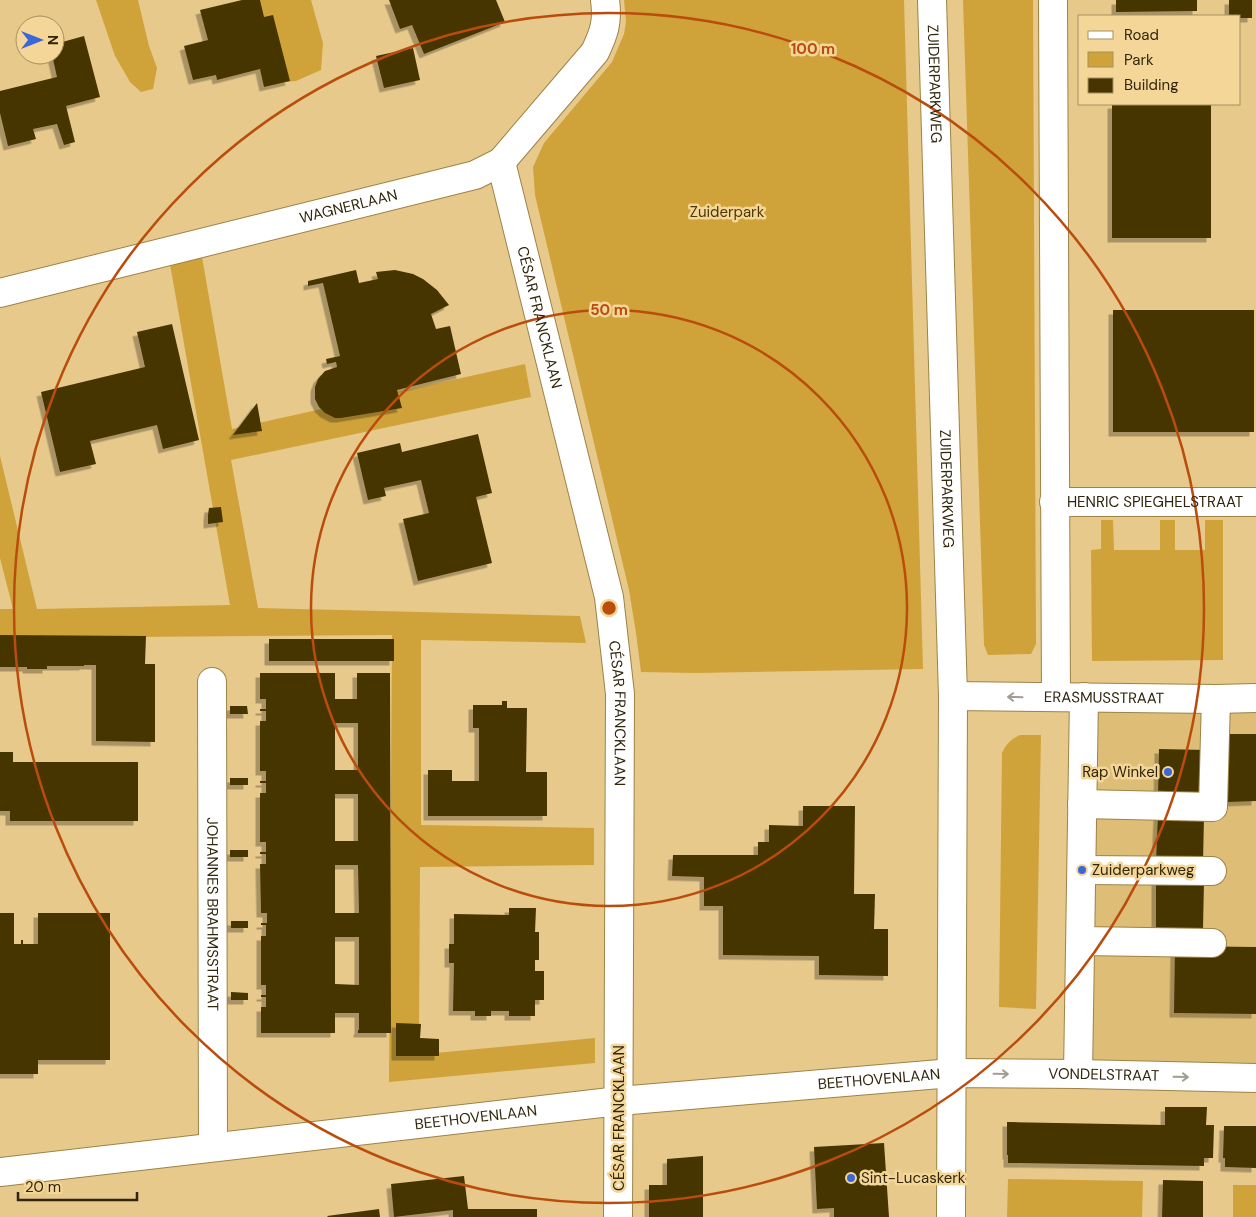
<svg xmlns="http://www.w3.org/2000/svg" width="1256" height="1217" viewBox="0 0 1256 1217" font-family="'DM Sans',sans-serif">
<defs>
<filter id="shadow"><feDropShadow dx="-4.5" dy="4.5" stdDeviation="0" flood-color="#0004"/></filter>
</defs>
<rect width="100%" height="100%" fill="#e7c98b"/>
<path fill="#debe77" d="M 1084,697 L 1256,698 L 1256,1078 L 1078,1074 Z"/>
<path fill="#cfa339" d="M 96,0 L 138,0 L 149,46 L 157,68 L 153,89 L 141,92 L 130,82 L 115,56 Z
M 252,0 L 311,0 L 323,43 L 321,70 L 296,81 L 282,82 Z
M 624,0 L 904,0 L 923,669 L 696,673 L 641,672 L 636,633 L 629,590 L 535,195 L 533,167 L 544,143 L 612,62 L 624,34 L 626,22 Z
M 963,0 L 1033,0 L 1036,644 L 1031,654 L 988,655 L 984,645 Z
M 202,257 L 232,429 L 525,364 L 531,397 L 231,460 L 258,608 L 580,616 L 586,643 L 421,640 L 421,825 L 594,828 L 594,865 L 420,867 L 419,1034 L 425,1054 L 595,1038 L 595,1063 L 389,1082 L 392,635 L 0,638 L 0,609 L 13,609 L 0,558 L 0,456 L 37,609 L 230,605 L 170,264 Z
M 1101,520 L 1113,520 L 1114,550 L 1160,550 L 1160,520 L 1175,520 L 1175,550 L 1205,550 L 1205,520 L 1223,520 L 1223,660 L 1092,661 L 1091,550 L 1101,549 Z
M 1020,735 L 1041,735 L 1036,1009 L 999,1007 L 1002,753 C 1006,744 1011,739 1020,735 Z
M 1008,1179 L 1143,1181 L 1142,1217 L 1007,1217 Z
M 1233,1185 L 1256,1185 L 1256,1217 L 1233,1217 Z"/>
<path fill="#473400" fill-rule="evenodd" filter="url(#shadow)" d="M 242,0 L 260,0 L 264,17 L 273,15 L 290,81 L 264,87 L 260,69 L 217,80 L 216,75 L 193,80 L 184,46 L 208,40 L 200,10 Z
M 389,0 L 496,0 L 505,22 L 424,54 L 412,25 L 400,29 Z
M 1116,0 L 1197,0 L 1197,11 L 1116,12 Z
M 1229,0 L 1252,0 L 1252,18 L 1240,18 L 1240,16 L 1229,16 Z
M 84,36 L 100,97 L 66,106 L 75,142 L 64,145 L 57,124 L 33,129 L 36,139 L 8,146 L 0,113 L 0,91 L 57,77 L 52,55 L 55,55 L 55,44 Z
M 413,48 L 420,80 L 384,88 L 376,56 Z
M 1112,104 L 1211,104 L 1211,238 L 1112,238 Z
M 356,270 L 359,283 L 378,279 L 376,272 L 395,270 L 413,274 L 423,279 L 437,290 L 449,305 L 431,314 L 436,329 L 450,326 L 461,374 L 397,390 L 402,408 L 341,418 L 335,418 L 325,413 L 319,407 L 315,399 L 315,387 L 318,379 L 325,371 L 337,367 L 336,362 L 327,364 L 326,359 L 340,356 L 323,283 L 308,286 L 308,281 Z
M 1113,310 L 1254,310 L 1254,432 L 1113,432 Z
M 172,324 L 199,440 L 163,449 L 157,425 L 90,441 L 96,464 L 60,472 L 41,392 L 145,367 L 137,332 Z
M 257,403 L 262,431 L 233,435 Z
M 478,434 L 492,493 L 476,497 L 492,563 L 418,581 L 403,519 L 429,513 L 421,480 L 384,488 L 386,496 L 368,500 L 357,453 L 400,443 L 402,452 Z
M 221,507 L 223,522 L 208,524 L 208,515 L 209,508 Z
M 0,635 L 146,636 L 145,664 L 155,664 L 155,742 L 96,741 L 96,665 L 84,665 L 84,666 L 47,666 L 47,669 L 27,669 L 27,667 L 0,667 Z
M 269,639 L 394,639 L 394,661 L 269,661 Z
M 260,673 L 335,673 L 335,699 L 357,699 L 357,673 L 390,673 L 391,1033 L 358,1033 L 358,1030 L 359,1030 L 359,1013 L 335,1013 L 335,1033 L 261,1033 L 261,1007 L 266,1007 L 266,997 L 261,997 L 261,995 L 266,995 L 266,985 L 261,985 L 261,936 L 266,936 L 266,925 L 261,925 L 261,923 L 267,923 L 267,913 L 261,913 L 260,864 L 266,864 L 266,854 L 260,854 L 260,852 L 266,852 L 266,842 L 260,842 L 260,793 L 266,793 L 266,783 L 260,783 L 260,781 L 266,781 L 266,771 L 260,771 L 260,721 L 266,721 L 266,711 L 260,711 L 260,709 L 266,709 L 266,699 L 260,699 ZM 335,723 L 358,723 L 358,770 L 335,770 ZM 335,794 L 358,794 L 358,841 L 335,841 ZM 335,865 L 358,865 L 359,913 L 335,913 ZM 335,937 L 359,937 L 359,985 L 335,984 Z
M 502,701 L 507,701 L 507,708 L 527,708 L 526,772 L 547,772 L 547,816 L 428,816 L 428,770 L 452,770 L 452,781 L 479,781 L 479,728 L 473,728 L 473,705 L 502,705 Z
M 230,706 L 247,706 L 248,714 L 230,714 Z
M 1228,734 L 1256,734 L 1256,801 L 1228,802 Z
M 1159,749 L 1207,750 L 1205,798 L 1158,797 Z
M 0,752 L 13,752 L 13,762 L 138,762 L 138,821 L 10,821 L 10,811 L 0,811 Z
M 230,778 L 248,778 L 248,785 L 230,785 Z
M 803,806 L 855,806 L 854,894 L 875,894 L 874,929 L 888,929 L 888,976 L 819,975 L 819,956 L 723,955 L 723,906 L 704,906 L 704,877 L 672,876 L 673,855 L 758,855 L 758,842 L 769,842 L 769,825 L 803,826 Z
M 1158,814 L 1204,816 L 1203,863 L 1156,862 Z
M 230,850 L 248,850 L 248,857 L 230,857 Z
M 1156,880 L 1204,881 L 1203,928 L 1156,928 Z
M 509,908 L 536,908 L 535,932 L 539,932 L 539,960 L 535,960 L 535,971 L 544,971 L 544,1000 L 535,1000 L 535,1016 L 509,1016 L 509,1011 L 491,1011 L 491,1016 L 475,1016 L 475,1011 L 453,1011 L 454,963 L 449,963 L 449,944 L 454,944 L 454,914 L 509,915 Z
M 0,913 L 14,913 L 14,944 L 21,944 L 21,940 L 23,940 L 23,944 L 38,944 L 38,913 L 110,913 L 110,1060 L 38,1060 L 38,1074 L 0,1074 Z
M 231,921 L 248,921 L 248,928 L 231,928 Z
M 1175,946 L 1256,947 L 1256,1014 L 1174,1013 Z
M 231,992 L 248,993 L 248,1000 L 231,1000 Z
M 396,1023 L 421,1024 L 420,1038 L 439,1039 L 439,1056 L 396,1056 Z
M 1165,1107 L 1207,1107 L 1206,1125 L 1214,1125 L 1213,1158 L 1204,1158 L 1204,1166 L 1008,1163 L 1008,1155 L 1007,1155 L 1007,1122 L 1165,1125 Z
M 1224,1126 L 1256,1126 L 1256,1168 L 1225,1167 L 1225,1158 L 1223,1158 Z
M 884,1143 L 889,1217 L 834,1217 L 834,1208 L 817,1209 L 814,1147 Z
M 703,1156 L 703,1217 L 649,1217 L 649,1185 L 667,1185 L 667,1159 Z
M 464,1176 L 468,1209 L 537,1209 L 537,1217 L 453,1217 L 453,1210 L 394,1217 L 391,1184 Z
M 1163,1180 L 1203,1181 L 1203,1217 L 1162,1217 Z
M 379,1209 L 380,1217 L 328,1217 L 327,1216 Z"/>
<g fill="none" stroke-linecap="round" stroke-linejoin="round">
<g stroke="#9e8246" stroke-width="30">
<g id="street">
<path d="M 1053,0 L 1056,697"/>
<path id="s1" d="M 501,162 L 609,597 L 620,694 L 618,1217"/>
<path id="s2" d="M 0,293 L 475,175 L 501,162 L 595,52 C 604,33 608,22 605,0"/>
<path id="s3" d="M 1054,502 L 1256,502"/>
<path id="s4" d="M 212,682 L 213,1147"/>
<path id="s5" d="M 953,696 L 1216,699 L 1256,698"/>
<path d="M 1082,804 L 1213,807 L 1216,699"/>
<path d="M 1082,870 L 1212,871"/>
<path d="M 1081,941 L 1212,943"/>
<path d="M 1078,1074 L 1084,697"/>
<path id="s6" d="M 0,1172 L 619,1101 L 952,1073 L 1078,1074 L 1256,1078"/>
</g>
</g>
<g stroke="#9e8246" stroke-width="30">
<g id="secondary">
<path id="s7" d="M 932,0 L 953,696 L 951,1217"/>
</g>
</g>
<use href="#street" stroke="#fff" stroke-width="28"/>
<use href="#secondary" stroke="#fff" stroke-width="28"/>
</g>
<defs><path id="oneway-shaft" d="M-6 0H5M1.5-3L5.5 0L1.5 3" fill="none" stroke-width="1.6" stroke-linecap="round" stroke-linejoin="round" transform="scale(1.25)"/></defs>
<g stroke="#a29d92">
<use href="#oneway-shaft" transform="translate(1015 697) rotate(-179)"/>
<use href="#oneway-shaft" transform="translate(1001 1074) rotate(1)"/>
<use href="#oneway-shaft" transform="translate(1181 1077) rotate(1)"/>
</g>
<g fill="none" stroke="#ba4c0c" stroke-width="2.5">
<circle cx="609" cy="608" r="298"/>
<circle cx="609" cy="608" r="595"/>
</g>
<g fill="#3c67d8" stroke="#f4d698" stroke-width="2">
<circle cx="1168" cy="772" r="5"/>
<circle cx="1082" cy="870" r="5"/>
<circle cx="851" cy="1178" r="5"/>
</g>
<g text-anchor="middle" stroke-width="5" stroke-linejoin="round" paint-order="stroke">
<g font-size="15" fill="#31260c" stroke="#f4d698">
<text dy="5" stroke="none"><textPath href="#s7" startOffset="84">ZUIDERPARKWEG</textPath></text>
<text dy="5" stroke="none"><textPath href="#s2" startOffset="359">WAGNERLAAN</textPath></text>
<text dy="5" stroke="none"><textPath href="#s1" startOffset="160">CÉSAR FRANCKLAAN</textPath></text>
<text dy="5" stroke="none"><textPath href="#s7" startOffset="489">ZUIDERPARKWEG</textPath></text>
<text dy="5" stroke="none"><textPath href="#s3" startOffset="101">HENRIC SPIEGHELSTRAAT</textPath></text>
<text dy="5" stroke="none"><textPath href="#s5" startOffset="151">ERASMUSSTRAAT</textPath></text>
<text dy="5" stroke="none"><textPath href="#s1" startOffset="565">CÉSAR FRANCKLAAN</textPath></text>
<text dy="5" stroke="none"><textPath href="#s4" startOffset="232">JOHANNES BRAHMSSTRAAT</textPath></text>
<text dy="5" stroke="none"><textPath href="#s6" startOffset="1109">VONDELSTRAAT</textPath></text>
<text dy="5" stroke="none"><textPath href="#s6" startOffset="884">BEETHOVENLAAN</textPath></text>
<text dy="5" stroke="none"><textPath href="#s6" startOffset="479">BEETHOVENLAAN</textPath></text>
<text transform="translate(619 1118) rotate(-90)" y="5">CÉSAR FRANCKLAAN</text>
</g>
<g font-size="15" fill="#4b3600" stroke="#f4d698">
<text x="727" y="217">Zuiderpark</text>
</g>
<g font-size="15" fill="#31260c" stroke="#f4d698" text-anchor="start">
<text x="1158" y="777" text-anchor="end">Rap Winkel</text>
<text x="1092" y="875">Zuiderparkweg</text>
<text x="861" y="1183">Sint-Lucaskerk</text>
</g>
</g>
<circle cx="609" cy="608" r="8" fill="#ba4c0c" stroke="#f4d698" stroke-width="2.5"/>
<g font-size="15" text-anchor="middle" font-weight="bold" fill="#ba4c0c" stroke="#f4d698" stroke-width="5" stroke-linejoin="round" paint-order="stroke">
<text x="813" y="54">100 m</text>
<text x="609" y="315">50 m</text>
</g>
<rect x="1078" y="15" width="162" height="90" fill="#f4d698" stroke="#a69060"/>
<rect x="1088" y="31" width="25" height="8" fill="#ffffff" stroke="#a69060"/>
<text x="1124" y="40" font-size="15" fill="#31260c">Road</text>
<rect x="1088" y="52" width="25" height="15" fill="#cfa339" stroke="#a69060"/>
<text x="1124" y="65" font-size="15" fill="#31260c">Park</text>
<rect x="1088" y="78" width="25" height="15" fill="#473400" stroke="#a69060"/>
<text x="1124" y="90" font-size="15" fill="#31260c">Building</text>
<g transform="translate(40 40) rotate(90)"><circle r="24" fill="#f4d698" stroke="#a69060"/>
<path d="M0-4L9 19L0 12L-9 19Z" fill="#3c67d8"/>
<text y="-8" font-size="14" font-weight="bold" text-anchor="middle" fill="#31260c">N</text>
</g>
<path d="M18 1192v8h119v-8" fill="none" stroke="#31260c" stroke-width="2.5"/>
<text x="25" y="1192" font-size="15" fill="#31260c" stroke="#f4d698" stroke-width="4" paint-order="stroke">20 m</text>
</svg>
